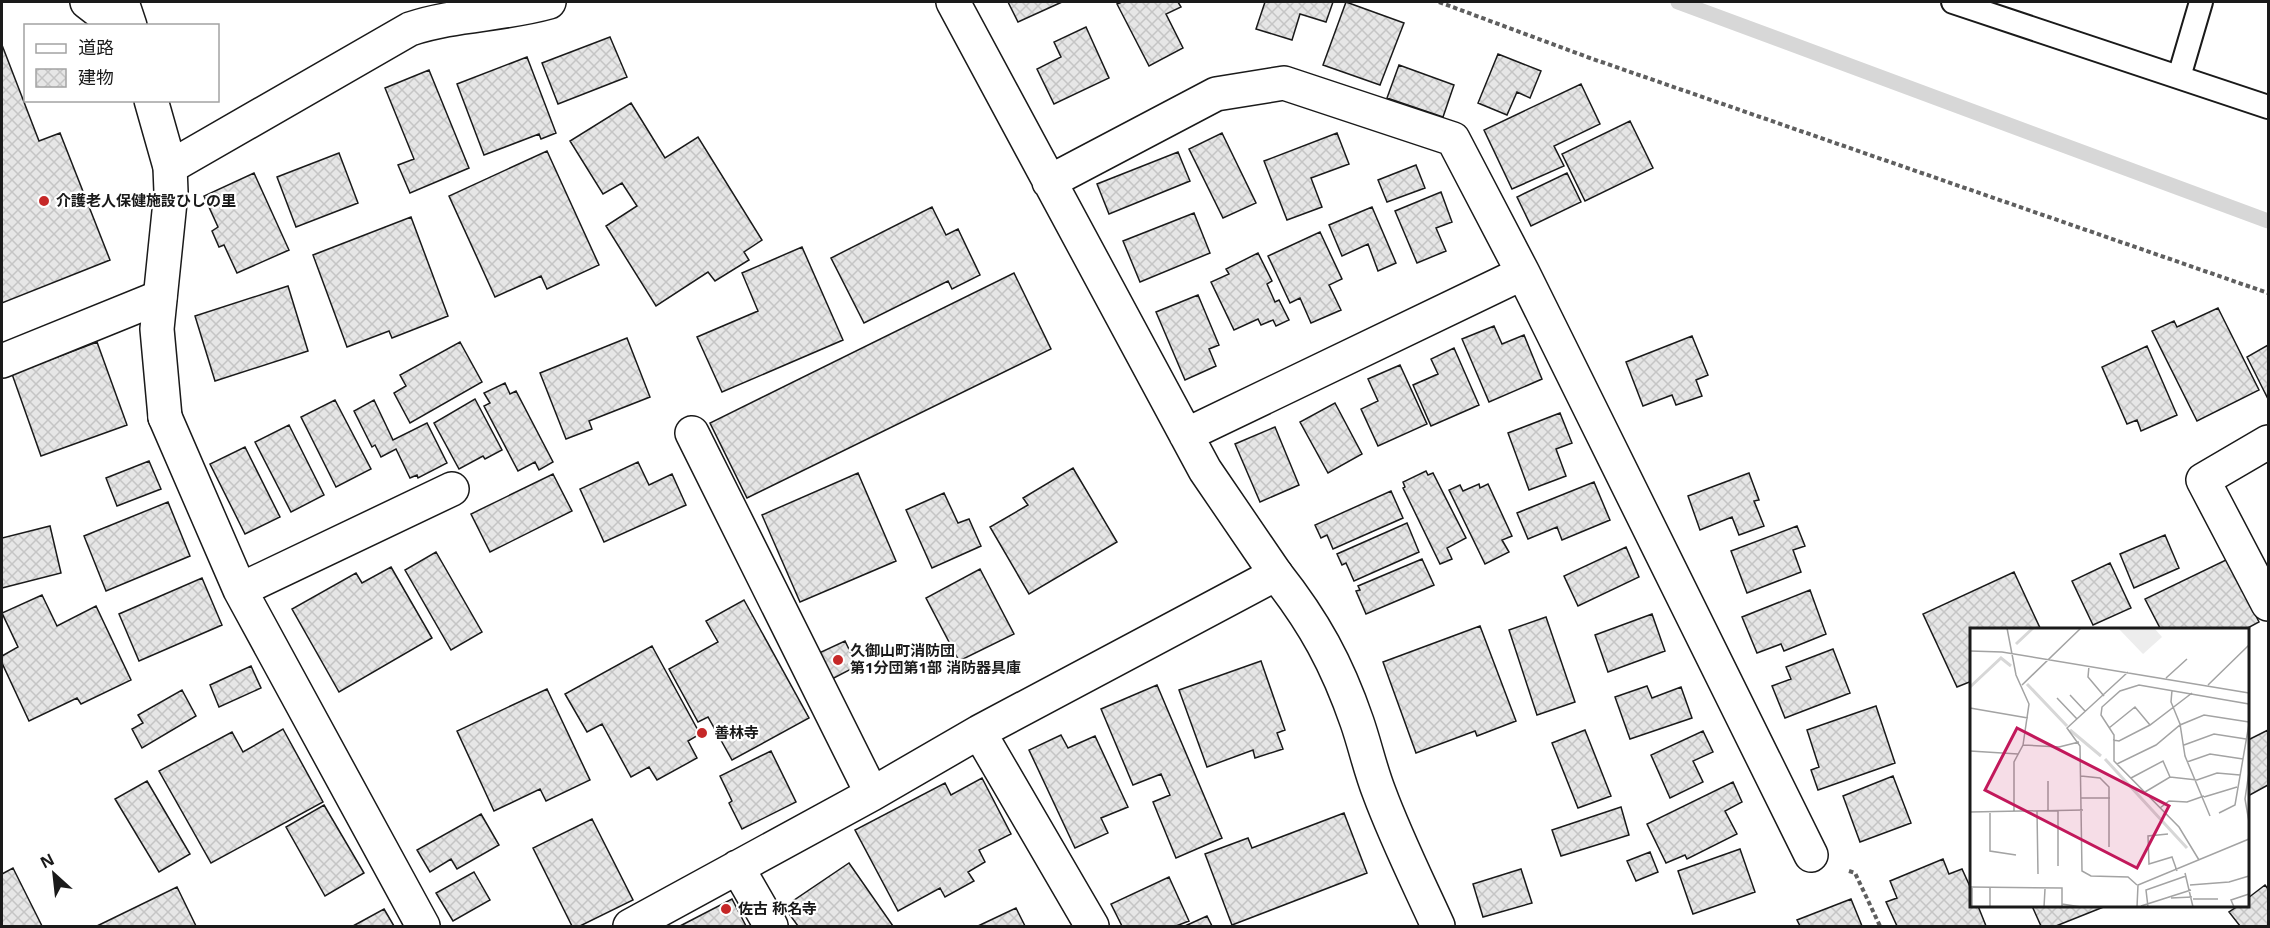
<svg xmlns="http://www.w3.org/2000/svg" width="2270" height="928" viewBox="0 0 2270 928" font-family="'Noto Sans','Noto Sans JP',sans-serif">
<defs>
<pattern id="building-cross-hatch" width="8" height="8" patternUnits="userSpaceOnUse" patternTransform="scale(1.5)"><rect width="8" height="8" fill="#e6e6e6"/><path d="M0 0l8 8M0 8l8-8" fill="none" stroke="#c5c5c5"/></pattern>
</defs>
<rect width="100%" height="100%" fill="#fff"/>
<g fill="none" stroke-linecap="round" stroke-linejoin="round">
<path stroke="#d7d7d7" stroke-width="15" d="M 1678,2 L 2268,221"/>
</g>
<path fill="url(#building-cross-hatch)" stroke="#1a1a1a" stroke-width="1.5" d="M 1008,2 L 1062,2 L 1018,22 Z
M 1122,2 L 1178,2 L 1181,7 L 1166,14 L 1183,48 L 1149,66 L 1117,4 Z
M 1265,2 L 1333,2 L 1326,22 L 1300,14 L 1292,40 L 1256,29 Z
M 1346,2 L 1404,23 L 1380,85 L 1323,65 Z
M 1086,27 L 1109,78 L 1054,104 L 1037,69 L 1061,57 L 1054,42 Z
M 610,37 L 627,77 L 558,104 L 542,63 Z
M 2,45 L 39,141 L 60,133 L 110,260 L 2,303 Z
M 1498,54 L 1541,71 L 1530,98 L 1517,92 L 1507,115 L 1478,103 Z
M 527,57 L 556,133 L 541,139 L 539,134 L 484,155 L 457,84 Z
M 1399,65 L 1454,85 L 1443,117 L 1387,98 Z
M 429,70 L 469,168 L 410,193 L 398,165 L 414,159 L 385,88 Z
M 1581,84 L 1600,124 L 1554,146 L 1564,166 L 1512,189 L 1484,130 Z
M 631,103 L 665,158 L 698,137 L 762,240 L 744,252 L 749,260 L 715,281 L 708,272 L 656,306 L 606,226 L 637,206 L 622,183 L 603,194 L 570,141 Z
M 1630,121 L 1653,168 L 1585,201 L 1562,154 Z
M 1222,133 L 1256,203 L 1223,218 L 1189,149 Z
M 1337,133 L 1349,164 L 1311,178 L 1322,207 L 1287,220 L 1264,161 Z
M 547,151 L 599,265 L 547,289 L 541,276 L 495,297 L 449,196 Z
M 1178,152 L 1190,181 L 1109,214 L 1097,184 Z
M 339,153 L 358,203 L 296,227 L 277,177 Z
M 1416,165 L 1425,188 L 1387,202 L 1378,180 Z
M 254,173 L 289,250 L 237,273 L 224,245 L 219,247 L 212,231 L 218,227 L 204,196 Z
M 1567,173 L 1581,202 L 1531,226 L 1517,197 Z
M 1441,192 L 1452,222 L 1436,228 L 1446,251 L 1417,263 L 1395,211 Z
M 932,207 L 946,235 L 958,229 L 980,275 L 952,289 L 948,281 L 864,323 L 831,258 Z
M 1372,207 L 1396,263 L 1378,271 L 1368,244 L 1342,256 L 1329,225 Z
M 1194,213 L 1210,253 L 1140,282 L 1123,241 Z
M 411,217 L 448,316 L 392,338 L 389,331 L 347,347 L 313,255 Z
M 1320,232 L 1342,279 L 1329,285 L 1341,310 L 1311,323 L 1300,298 L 1290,303 L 1268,256 Z
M 802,247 L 843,340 L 722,392 L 697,337 L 758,311 L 742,273 Z
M 1258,253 L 1272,281 L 1267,284 L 1275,302 L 1279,300 L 1289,320 L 1276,326 L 1273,320 L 1261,325 L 1258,319 L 1234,330 L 1211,282 L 1229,274 L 1226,269 Z
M 1014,273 L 1051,349 L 747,498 L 710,423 Z
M 288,286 L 308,351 L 215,381 L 195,316 Z
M 1198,295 L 1219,345 L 1209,349 L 1216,366 L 1185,380 L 1156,312 Z
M 2218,308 L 2259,390 L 2197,421 L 2152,331 L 2174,321 L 2177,327 Z
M 1494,326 L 1502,344 L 1524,335 L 1542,379 L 1489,402 L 1462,339 Z
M 1692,336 L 1708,375 L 1696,380 L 1702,396 L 1676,405 L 1672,395 L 1643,406 L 1626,362 Z
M 627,338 L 650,397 L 589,421 L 592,429 L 566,439 L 540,373 Z
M 97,342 L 127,425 L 41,456 L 12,374 Z
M 460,342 L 482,382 L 410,423 L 394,393 L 406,386 L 400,375 Z
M 2268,345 L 2268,399 L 2247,357 Z
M 2147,346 L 2177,415 L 2141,431 L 2137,420 L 2127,424 L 2102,367 Z
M 1454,348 L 1479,405 L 1431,426 L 1413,385 L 1438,374 L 1431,359 Z
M 1400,365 L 1427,424 L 1378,446 L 1361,409 L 1378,401 L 1368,379 Z
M 505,383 L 510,394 L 516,391 L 553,462 L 539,470 L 535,462 L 518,471 L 484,406 L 490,403 L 484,393 Z
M 475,399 L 502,450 L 485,459 L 483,456 L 459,469 L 434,423 Z
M 335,400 L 371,469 L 336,487 L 301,417 Z
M 374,400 L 393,440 L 427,423 L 447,463 L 418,478 L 417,475 L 410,478 L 396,449 L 381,457 L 375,445 L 372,447 L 354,411 Z
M 1335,403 L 1362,454 L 1328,473 L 1300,422 Z
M 1560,413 L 1572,443 L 1556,449 L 1566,476 L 1529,490 L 1508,433 Z
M 289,425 L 324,495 L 291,512 L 255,442 Z
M 1275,427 L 1299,485 L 1260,502 L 1235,444 Z
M 245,447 L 280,517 L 245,534 L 210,464 Z
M 149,461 L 161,489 L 117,506 L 106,478 Z
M 638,462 L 649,485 L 672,474 L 686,505 L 604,542 L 580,489 Z
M 1073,468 L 1117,542 L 1029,594 L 990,527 L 1028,505 L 1023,498 Z
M 1426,471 L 1428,475 L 1433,473 L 1466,538 L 1447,548 L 1452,559 L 1440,564 L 1403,488 L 1405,487 L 1403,482 Z
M 858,473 L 896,561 L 800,602 L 762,515 Z
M 1749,473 L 1759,500 L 1754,501 L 1764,526 L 1739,535 L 1732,517 L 1700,530 L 1688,496 Z
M 553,474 L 572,511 L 490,552 L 471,514 Z
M 1594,482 L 1610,520 L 1562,540 L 1557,527 L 1528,539 L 1517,513 Z
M 1479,484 L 1480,488 L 1488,484 L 1512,536 L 1502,540 L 1509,552 L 1485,564 L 1449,490 L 1460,485 L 1463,491 Z
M 1391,491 L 1403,518 L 1333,549 L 1327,535 L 1321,538 L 1315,525 Z
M 944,493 L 958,523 L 969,519 L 981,546 L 932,568 L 906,510 Z
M 168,502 L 190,556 L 106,591 L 84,536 Z
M 1407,523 L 1419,552 L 1354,581 L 1346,563 L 1342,565 L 1337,554 Z
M 50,526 L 61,573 L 2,588 L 2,538 Z
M 1797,526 L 1805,546 L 1793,550 L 1801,572 L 1747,593 L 1731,551 Z
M 2165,535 L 2179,568 L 2134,588 L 2120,554 Z
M 1626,547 L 1639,577 L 1578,606 L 1564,576 Z
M 436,552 L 482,632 L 451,650 L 405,570 Z
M 1422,559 L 1434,585 L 1366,614 L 1356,591 L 1360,590 L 1358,586 Z
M 2228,559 L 2259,622 L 2244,630 L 2161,630 L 2145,599 Z
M 2110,563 L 2131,608 L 2093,625 L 2072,581 Z
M 391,567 L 432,638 L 339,692 L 292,609 L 356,573 L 362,583 Z
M 980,569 L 1014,634 L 959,661 L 926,598 Z
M 2014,572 L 2041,630 L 1972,630 L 1972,681 L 1957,687 L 1923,614 Z
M 202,578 L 222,625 L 139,661 L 119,614 Z
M 1810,590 L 1826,634 L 1784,651 L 1781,644 L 1757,653 L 1742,617 Z
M 42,595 L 57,626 L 96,606 L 131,680 L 81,704 L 77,698 L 29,721 L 2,663 L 2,656 L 18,647 L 2,613 Z
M 744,600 L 809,718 L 732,760 L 708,717 L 698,722 L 669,669 L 718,642 L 706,621 Z
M 1652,614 L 1665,651 L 1608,672 L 1595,635 Z
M 1546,617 L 1575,702 L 1537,715 L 1509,630 Z
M 1480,626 L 1516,721 L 1477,736 L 1475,731 L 1416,753 L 1383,662 Z
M 845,641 L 857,666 L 832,679 L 819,653 Z
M 652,646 L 700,734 L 688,741 L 697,758 L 657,780 L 649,767 L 631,777 L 602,724 L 587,732 L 565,694 Z
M 1833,649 L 1850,693 L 1785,718 L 1772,686 L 1791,679 L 1786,667 Z
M 1261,661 L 1285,730 L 1277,733 L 1283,749 L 1255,758 L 1253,750 L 1207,767 L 1179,690 Z
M 251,666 L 261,688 L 219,707 L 210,685 Z
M 1157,685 L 1222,838 L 1176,858 L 1153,802 L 1170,795 L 1161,774 L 1133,785 L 1101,709 Z
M 1647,686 L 1652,698 L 1681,687 L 1692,718 L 1630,739 L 1615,697 Z
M 547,689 L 590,780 L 546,801 L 540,789 L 494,811 L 457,731 Z
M 182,690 L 196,716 L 142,748 L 132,729 L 143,723 L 138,715 Z
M 1876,706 L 1895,763 L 1818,790 L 1811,770 L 1819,767 L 1807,730 Z
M 283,729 L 323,802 L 211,863 L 159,771 L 232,732 L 243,752 Z
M 1585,730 L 1611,796 L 1578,808 L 1552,743 Z
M 2268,730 L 2268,785 L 2248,796 L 2248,740 Z
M 1703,731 L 1713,752 L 1693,761 L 1703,782 L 1670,798 L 1651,755 Z
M 1061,735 L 1068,748 L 1095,736 L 1128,807 L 1101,818 L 1108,833 L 1075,848 L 1029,750 Z
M 771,751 L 796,802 L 742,829 L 729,803 L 732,801 L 720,776 Z
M 1893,776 L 1911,823 L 1860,842 L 1843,796 Z
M 982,778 L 1011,834 L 979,850 L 985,862 L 968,872 L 974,881 L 945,897 L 940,888 L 898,911 L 855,830 L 945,783 L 951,795 Z
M 147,781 L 190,854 L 159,872 L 115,799 Z
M 1733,782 L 1742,802 L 1725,811 L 1737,834 L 1687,859 L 1685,855 L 1666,863 L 1647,824 Z
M 324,805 L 364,873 L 325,896 L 286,827 Z
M 1621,807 L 1629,835 L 1561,856 L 1552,830 Z
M 1344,813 L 1367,873 L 1232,925 L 1205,854 L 1248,838 L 1252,848 Z
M 481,814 L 499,845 L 457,869 L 451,859 L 430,872 L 417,850 Z
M 592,819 L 633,900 L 580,926 L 572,926 L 533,848 Z
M 1740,849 L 1755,892 L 1693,914 L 1678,871 Z
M 1650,852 L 1658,872 L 1636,881 L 1627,861 Z
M 1943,859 L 1949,874 L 1962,869 L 1972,891 L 1972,906 L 1978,906 L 1986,926 L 1897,926 L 1886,902 L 1897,898 L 1890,881 Z
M 849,863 L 893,926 L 798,926 L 784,907 Z
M 13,868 L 42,926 L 2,926 L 2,874 Z
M 1521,869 L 1532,903 L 1483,917 L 1473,884 Z
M 474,872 L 490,900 L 453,921 L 436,893 Z
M 1169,877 L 1189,921 L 1176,926 L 1122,926 L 1111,904 Z
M 2265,885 L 2268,889 L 2268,926 L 2240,926 L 2229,912 L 2238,906 L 2248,906 L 2248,898 Z
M 177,887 L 196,926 L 97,926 Z
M 732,899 L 746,926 L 680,926 Z
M 1851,899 L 1862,926 L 1800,926 L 1797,920 Z
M 2032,906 L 2106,906 L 2056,926 L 2041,926 Z
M 1016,908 L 1025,926 L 978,926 Z
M 384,909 L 394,926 L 353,926 Z
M 1207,916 L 1212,926 L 1185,926 Z"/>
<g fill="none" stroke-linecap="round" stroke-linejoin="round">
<g stroke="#1a1a1a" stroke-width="26">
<path id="service" d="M 1953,2 L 2268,107
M 2179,77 L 2201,2"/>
</g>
<g stroke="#1a1a1a" stroke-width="36">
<path id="minor" d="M 87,2 L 118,26
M 170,167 L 410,29 C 455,14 503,15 549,2
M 1049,182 L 1216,94 L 1284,83 L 1453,139 L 1523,273 L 1811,855
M 2,361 L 160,297
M 165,417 L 240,590 L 423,926
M 692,433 L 872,794
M 1186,435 L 1523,273
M 2268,442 L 2203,480 L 2268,604
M 240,590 L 452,489
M 979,732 L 1092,926
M 737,867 L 771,926
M 630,926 L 872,794 L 979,732 L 1276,574 L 1205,470 L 953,2"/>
</g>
<g stroke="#1a1a1a" stroke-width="36">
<path id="tertiary" d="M 122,2 L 130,26
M 151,100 L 170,167 L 171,192 L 157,329 L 165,417
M 1276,574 C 1314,622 1337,664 1357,722 C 1365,745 1370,769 1379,792 C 1396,838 1418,882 1438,926"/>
</g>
<path stroke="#5f5f5f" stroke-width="4" stroke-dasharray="4.5 3" stroke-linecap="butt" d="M 1439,2 L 1590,58 L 2268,293
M 1849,871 L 1855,873 L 1880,926"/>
<use href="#service" stroke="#fff" stroke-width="22"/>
<use href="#minor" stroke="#fff" stroke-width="33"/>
<use href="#tertiary" stroke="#fff" stroke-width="33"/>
</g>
<g fill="#c62828" stroke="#fff" stroke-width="2">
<circle cx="44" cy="201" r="6"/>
<circle cx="838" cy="660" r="6"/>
<circle cx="702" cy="733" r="6"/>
<circle cx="726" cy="909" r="6"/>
</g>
<g text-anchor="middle" stroke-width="4.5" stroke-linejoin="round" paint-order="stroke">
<g font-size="15" font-weight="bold" fill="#1a1a1a" stroke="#fff" text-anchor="start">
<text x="56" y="206">介護老人保健施設ひしの里</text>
<text x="850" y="656">久御山町消防団<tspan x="850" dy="17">第1分団第1部 消防器具庫</tspan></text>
<text x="714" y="738">善林寺</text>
<text x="738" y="914">佐古 称名寺</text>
</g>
</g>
<g transform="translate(1970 628)">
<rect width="279" height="279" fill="#fff"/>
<path d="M 148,0 L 184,0 L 192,9 L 173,26 Z" fill="#ededed"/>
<path fill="none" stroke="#d7d7d7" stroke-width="3" d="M 46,16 L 63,0M 57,56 L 97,98M 0,59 L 31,30 L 41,38M 100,102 L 131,128M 135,131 L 217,220"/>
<path fill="none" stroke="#a3a3a3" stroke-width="1.5" d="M 37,0 L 46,47 L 59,76 L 53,117 L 44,134 L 44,184M 0,23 L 32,24 L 279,65M 119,38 L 118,49 L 134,68M 158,44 L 97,100 L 110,118 L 112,243 L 121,248 L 158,249 L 167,257M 196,50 L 217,31M 52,57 L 111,0M 238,57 L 279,17M 202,62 L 201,74 L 210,96 L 215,128 L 240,188M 100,67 L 115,83M 87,70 L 107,91M 0,80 L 58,90M 139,100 L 165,79 L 180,97M 143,112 L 149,113 L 180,97 L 222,65M 53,117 L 89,119 L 109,114M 214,117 L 244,106 L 276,111M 0,123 L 48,126M 217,134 L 240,126 L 273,131M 147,136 L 186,117 L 210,97 L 234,87 L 279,94M 279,144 L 275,171 L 279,194M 111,148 L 130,150 L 139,159 L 139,219M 161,150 L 193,133 L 200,149M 175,164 L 200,149 L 227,152 L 247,145 L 270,147M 234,169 L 267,159M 111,170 L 140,170M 190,180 L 199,173 L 217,174 L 234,168M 67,183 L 68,246M 78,183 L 78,153M 88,183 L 88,238M 0,184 L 113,182M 20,185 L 20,223 L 46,227M 249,185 L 265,177 L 279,96M 198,206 L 178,208 L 179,236 L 202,229 L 207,243M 229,232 L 209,199 L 144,133 L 144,107 L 131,87 L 132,79 L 150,63 L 169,57 L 279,76M 215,245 L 223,279M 220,257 L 259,254 L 279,248M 0,259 L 92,260 L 92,279M 2,259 L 2,279M 20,260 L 20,279M 201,270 L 222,269M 223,271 L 248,271M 92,276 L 111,279M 171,278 L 221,262M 74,279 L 75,261M 167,279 L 168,257 L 279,211M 178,279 L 176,262 L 216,248M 264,279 L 261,272 L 279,266"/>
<path fill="#c2185b" fill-opacity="0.15" stroke="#c2185b" stroke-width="3" d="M 47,100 L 199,178 L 167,240 L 15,162 Z"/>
<rect width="279" height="279" fill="none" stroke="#1a1a1a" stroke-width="3"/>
</g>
<rect width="2270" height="928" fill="none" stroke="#1a1a1a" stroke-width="6"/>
<rect x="24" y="24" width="195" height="78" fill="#ffffff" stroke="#a3a3a3" stroke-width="1.5"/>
<rect x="36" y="44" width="30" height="9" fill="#ffffff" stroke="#a3a3a3" stroke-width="1.5"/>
<text x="78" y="54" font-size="18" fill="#1a1a1a">道路</text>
<rect x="36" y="69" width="30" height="18" fill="url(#building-cross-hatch)" stroke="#a3a3a3" stroke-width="1.5"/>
<text x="78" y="84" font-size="18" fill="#1a1a1a">建物</text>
<g transform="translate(54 874) rotate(333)" stroke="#ffffff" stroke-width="4.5" paint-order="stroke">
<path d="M0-4.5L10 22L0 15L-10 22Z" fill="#1a1a1a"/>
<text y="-9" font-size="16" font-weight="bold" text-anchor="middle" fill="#1a1a1a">N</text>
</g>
</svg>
